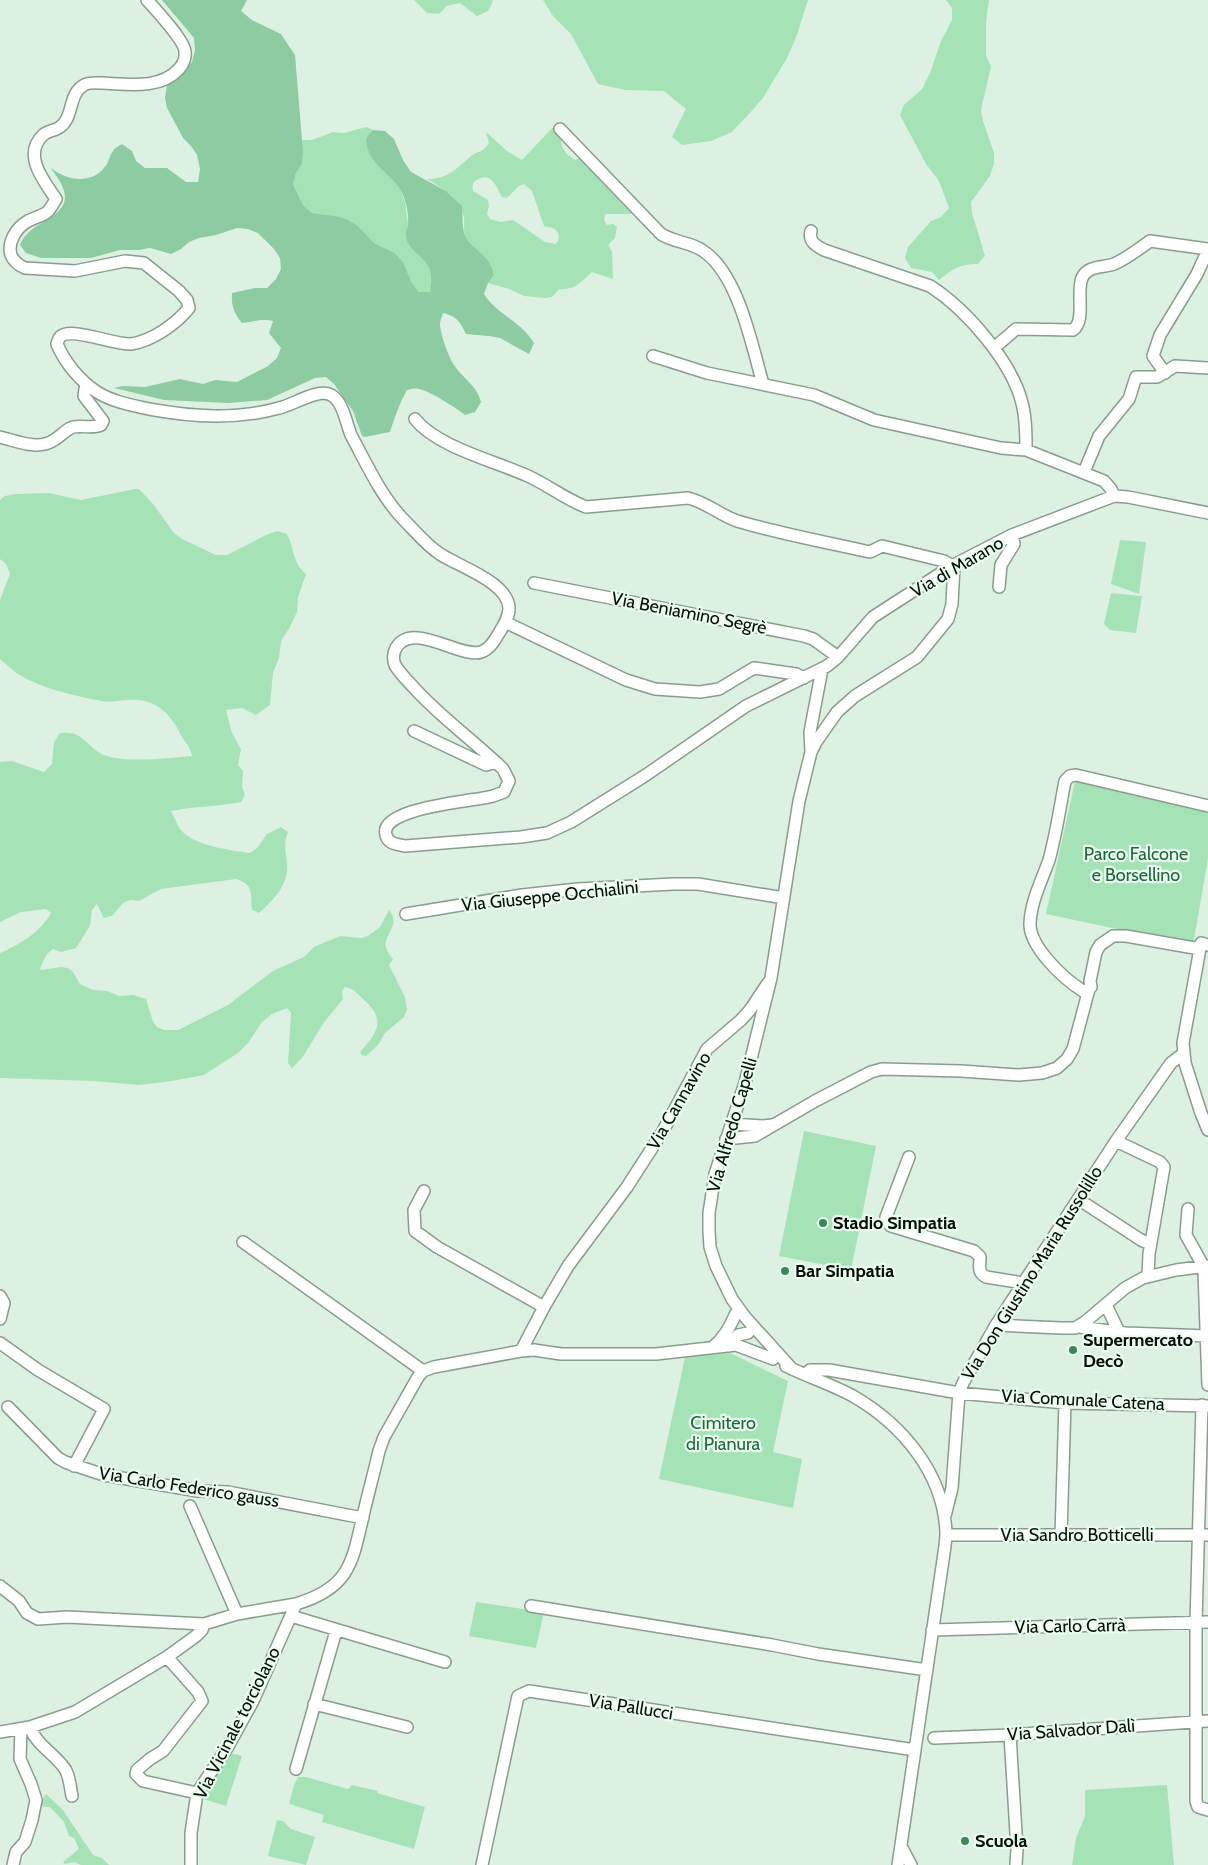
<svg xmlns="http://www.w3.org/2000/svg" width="1208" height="1865" viewBox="0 0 1208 1865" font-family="Cabin,sans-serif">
<rect width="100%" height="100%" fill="#ddf1e2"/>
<path fill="#a5e3b7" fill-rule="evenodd" d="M 414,0 L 493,0 L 493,1 L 488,11 L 477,16 L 460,3 L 447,6 L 439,14 L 427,13 Z
M 543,0 L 808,0 L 797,35 L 787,58 L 763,98 L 748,115 L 732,132 L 711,141 L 682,145 L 672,137 L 686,109 L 664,91 L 625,90 L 598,84 L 571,34 L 553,16 Z
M 946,0 L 989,0 L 986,22 L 986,56 L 991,66 L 981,110 L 983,121 L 994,153 L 994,164 L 990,176 L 971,202 L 972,213 L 985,256 L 978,264 C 959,264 953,269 939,280 L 932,272 L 911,268 L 905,258 L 908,247 L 931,221 L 941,217 L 949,208 L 939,181 L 926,164 L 900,115 L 904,105 L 922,89 L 930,73 L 941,41 L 952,20 L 952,8 Z
M 554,126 L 557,128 L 555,132 L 561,139 C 560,149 568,156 576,160 L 579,158 L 632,214 L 605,214 L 604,220 L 607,225 L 613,224 L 617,227 L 615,238 L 608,245 L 612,251 L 613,279 L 592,272 C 582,281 574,291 559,289 L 552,297 L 546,298 L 524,296 L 509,289 L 488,283 L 494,275 C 490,256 480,254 468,241 C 462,235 465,226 464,218 C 460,198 444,189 427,179 C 448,179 456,169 471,156 C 479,150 481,154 489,143 L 486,132 L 507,151 L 522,160 ZM 485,177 C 495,179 497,189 502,197 L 507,198 L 519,186 L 524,184 L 532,191 L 544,226 C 553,228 558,228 559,238 L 556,244 L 545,242 L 513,220 L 501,222 L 490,219 L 487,214 L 489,206 L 488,200 L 473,191 C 471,182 476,179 485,177 Z
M 366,127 L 373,130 L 366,138 L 401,191 L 405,202 L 408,224 L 406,235 L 410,245 L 426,261 L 430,271 L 433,282 L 430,292 L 419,292 L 412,283 L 403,262 L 395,253 L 374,243 L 358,226 L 336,216 L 312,213 L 303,205 L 293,184 L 296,173 L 302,164 L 303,152 L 301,140 L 312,140 L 333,132 L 344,133 Z
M 135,489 L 139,489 L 154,505 L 173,532 L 182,539 L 216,555 L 227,555 L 266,535 L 277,531 L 287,534 C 295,550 292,562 306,574 L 298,597 L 297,612 L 290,627 L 281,641 L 279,658 L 273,673 L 270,705 L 256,715 L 242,708 L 226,710 L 232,733 L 241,749 L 238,765 L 243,771 L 242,787 L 245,795 L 241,802 C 218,807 194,806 171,811 C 174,817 177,824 180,829 C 193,846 230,850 250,853 L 257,848 L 267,834 L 281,827 L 288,832 C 283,844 286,851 287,863 C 289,885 274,899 259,913 L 252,910 C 250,894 255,885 236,879 L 161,889 L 139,901 L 130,900 L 123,903 L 112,916 L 104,918 L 97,904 L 92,910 L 90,926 L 76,948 L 61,952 L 53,949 L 47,954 L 40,968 L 41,970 L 61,967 L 68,968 L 73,972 L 80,984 L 93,990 L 107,991 L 119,996 L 133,995 L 146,999 L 153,1022 L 157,1027 L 164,1030 L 178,1030 L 228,1005 L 273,971 L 304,957 L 314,947 L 340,936 L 361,938 L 368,936 L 380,927 L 389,910 C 405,930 372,936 393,959 L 389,965 L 405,997 L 407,1010 L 404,1017 L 385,1033 L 378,1045 L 366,1056 L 362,1055 L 360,1052 C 377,1033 387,1020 364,1000 C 358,994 354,989 345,987 L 342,992 L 343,999 L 325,1021 L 302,1058 L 292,1068 L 288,1063 L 291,1013 L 287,1008 L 272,1014 L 262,1022 L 248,1043 L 238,1053 L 204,1075 L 172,1081 L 139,1085 L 94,1081 L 0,1078 L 0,953 C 19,945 41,932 51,913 L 46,909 L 21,912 L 0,922 L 0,762 L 12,761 L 44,772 L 52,764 L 54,742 L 60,733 C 86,730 86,749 107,756 C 127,763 170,758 192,756 C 189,742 185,744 180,733 C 169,712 154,698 129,700 C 119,700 113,703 102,701 C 74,696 39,688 15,672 C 10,668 5,663 0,659 L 0,600 L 10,574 L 6,564 L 0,559 L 0,500 L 5,496 L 16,494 L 49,493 L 81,500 Z
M 1120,540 L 1146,542 L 1139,594 L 1111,584 Z
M 1111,593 L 1142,596 L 1136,633 L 1110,630 L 1104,624 Z
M 1075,781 L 1208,812 L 1208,859 L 1193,945 L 1046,914 Z
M 804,1131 L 876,1146 L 851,1270 L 779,1256 Z
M 730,1353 L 788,1381 L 773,1452 L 802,1459 L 793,1508 L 659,1479 L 685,1357 Z
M 476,1602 L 544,1612 L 536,1648 L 469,1636 Z
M 230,1753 L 242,1756 L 226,1806 L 203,1799 L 206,1790 Z
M 298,1777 L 306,1777 L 348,1789 L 352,1785 L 378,1791 L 377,1793 L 425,1807 L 414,1849 L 322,1822 L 324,1815 L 289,1804 L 294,1785 Z
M 1167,1785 L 1174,1865 L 1072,1865 L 1076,1838 L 1085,1816 L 1085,1790 Z
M 46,1794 L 63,1810 L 93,1855 L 102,1858 L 109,1865 L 81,1865 L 74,1862 L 65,1864 L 63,1862 L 79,1849 L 74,1838 L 69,1836 L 64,1822 L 50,1807 L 45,1807 L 40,1805 Z
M 277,1820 L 283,1821 L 291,1829 L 315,1837 L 306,1865 L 268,1856 Z"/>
<path fill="#8dcca0" d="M 162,0 L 247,0 L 241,11 L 252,20 L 281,34 L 295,55 L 303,152 L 302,164 L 296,173 L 293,184 L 303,205 L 312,213 L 336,216 L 348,220 L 358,226 L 374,243 L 395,253 L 403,262 L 412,283 L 419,292 L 430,292 C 438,255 409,258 406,236 C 405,232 408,228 408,224 C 409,215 406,199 401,191 C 389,170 367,165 366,138 L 373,130 L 385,131 L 394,139 L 403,160 L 411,172 L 446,191 L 462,206 C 463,216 461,233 468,241 C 480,254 490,256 494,275 L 488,283 L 484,294 C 497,315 519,319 534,343 L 529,354 L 500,338 L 489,336 L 466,334 C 460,321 456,316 443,313 C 442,316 440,321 440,324 C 440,333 449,358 454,365 C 463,379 477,385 481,402 L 475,412 L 465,415 C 458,409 428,390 419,389 C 415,388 411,389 407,390 C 400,402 394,419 390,432 L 365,437 L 362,436 L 353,411 L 334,384 L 326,377 L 315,378 L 267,400 L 229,403 L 164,400 L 114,388 L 122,386 L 145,387 L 180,379 L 203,384 L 215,380 L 237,382 L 268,366 L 277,358 L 281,348 L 269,333 L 273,321 C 261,318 254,322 242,323 C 234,313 231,306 232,293 L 255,288 L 267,288 L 276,279 L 281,269 L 280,258 L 274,249 L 258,233 L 248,229 L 237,228 L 216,235 L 199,238 L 189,242 L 181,249 L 171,254 L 150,248 L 139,250 L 120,250 L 91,258 L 41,258 L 26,253 L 20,245 C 29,219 75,218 63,188 C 61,181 55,175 51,168 C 66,180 90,185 104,168 C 109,163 109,156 113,151 C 114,148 119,146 122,144 L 132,151 L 136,161 L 145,168 L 167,168 L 186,182 L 198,182 L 200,169 L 197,155 L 191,146 L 183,138 L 167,108 L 165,98 L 167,85 L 185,70 L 192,62 L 195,50 L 194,38 Z"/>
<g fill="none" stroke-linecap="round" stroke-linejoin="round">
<g stroke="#899c8e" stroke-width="14">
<path id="minor" d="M 147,0 C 155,9 185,41 185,52 C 186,58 183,64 179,69 C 160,90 127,84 102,83 C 97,83 89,82 84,85 C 68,94 74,117 60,127 C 55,131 48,130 43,135 C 22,155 44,181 56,199 C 53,204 50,210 46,213 C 41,216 34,218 28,221 C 17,227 7,242 11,255 C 14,262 18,265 25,268 L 75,271 L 125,261 L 144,263 L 179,291 L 187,300 L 189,308 C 176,324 152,341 131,344 C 114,345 70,326 60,337 C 58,339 58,342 57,344 C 65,363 80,381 97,392 C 113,402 131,405 149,409 C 193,417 236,420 279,408 C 293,405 318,388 331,395 C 343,401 346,423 351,435 C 366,463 381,496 403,519 C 415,531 426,545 440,554 C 458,566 508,582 509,608 C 509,617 504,625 499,633 C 495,640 490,649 481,652 C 461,659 412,620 396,648 C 393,653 393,660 395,665 C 400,674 409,682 416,690 C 442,718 475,742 503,769 L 509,781 L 504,792 L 493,796 C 485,798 478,799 470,800 C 454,803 379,811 386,835 C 388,844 397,844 405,846 L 521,837 L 547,833 L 571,822 L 646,775 L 746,706 L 827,666 L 838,657 L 873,617 L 952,566 L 1012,535 L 1114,496 L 1128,497 L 1208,513
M 560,129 L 661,234 C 675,243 693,242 706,253 C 739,278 752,346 763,384
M 811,231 C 808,242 817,246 824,250 L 930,286 C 966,309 1012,362 1022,403 C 1026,418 1026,434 1026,450
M 994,348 L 1016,329 L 1073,330 C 1086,321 1076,292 1082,278 C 1088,265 1103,268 1114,264 C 1126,259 1139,249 1150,241 L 1208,249
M 653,356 L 707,373 L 814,395 L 874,420 L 1001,448 L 1026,450 L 1104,481 L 1111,489 L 1114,496
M 1165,373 L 1153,356 L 1160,335 L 1197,274 L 1208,250
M 415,419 C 437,447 495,461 528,476 C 548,485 565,499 586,507 L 688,498 C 706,502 720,515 737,521 C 781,534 825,542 870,552 L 882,546 L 944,561 L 952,566
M 0,437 C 17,441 38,451 54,440 C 61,436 65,430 73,427 C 83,425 92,429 101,425 L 103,421 L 84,396 L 85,389 L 89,386
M 1084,472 L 1099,436 L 1129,399 L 1136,377 L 1157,377 L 1175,366 L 1208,368
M 534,583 L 804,636 L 813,639 L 838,657
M 999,587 L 1001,565 L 1014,544 L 1012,535
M 509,624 L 626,680 L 655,689 L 700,692 L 719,689 L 754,668 L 796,674 L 804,678
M 414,731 L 486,765 L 496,762
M 811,751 L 810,732 L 822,669
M 406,914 L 522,895 L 578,889 L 673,884 L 698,884 L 784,898
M 1208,945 L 1201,943 L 1183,1043 L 1185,1063 L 1201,1113 L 1208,1130
M 1200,949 L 1126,936 L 1113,936 L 1100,945 L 1096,952 L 1090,981 L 1091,987 L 1088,990 L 1083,991 C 1064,979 1029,947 1030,923 C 1031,901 1042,880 1049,860 C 1056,835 1060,807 1065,781 L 1070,776 L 1076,775 L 1208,806
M 731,1124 L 763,1126 L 772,1125
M 726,1139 L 755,1136 L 815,1101 L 871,1072 L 882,1069 L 961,1071 L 1019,1075 L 1042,1073 L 1057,1068 L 1067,1059 L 1073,1049 L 1089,989
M 1116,1141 L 1160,1162 L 1164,1167 L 1149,1254 L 1148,1275
M 909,1157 L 886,1217 L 886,1221 L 891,1226 L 974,1251 L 980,1257 C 980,1266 977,1272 986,1277 L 1023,1283
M 424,1191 L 414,1210 L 415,1231 L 437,1247 L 544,1307
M 1078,1199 L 1141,1240 L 1150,1244
M 1188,1209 L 1186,1235 L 1201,1262 L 1204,1272 L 1208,1385
M 243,1242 L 423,1371
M 0,1296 L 4,1303 L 0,1319
M 1106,1305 L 1119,1332
M 996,1325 L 1061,1328 L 1075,1328 L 1085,1322 L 1125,1288 L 1143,1278 L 1176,1270 L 1208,1266
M 1079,1327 L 1126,1333 L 1208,1336
M 0,1343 L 38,1370 L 104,1409 L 74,1466
M 729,1346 L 738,1335 L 748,1333
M 712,1348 C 724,1338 730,1327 736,1313
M 521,1351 L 544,1307 L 568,1266 L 627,1187 L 663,1131 L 707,1049 L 741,1020 L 750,1010 L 768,983
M 786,1366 C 808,1377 831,1384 853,1396 C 903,1425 944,1474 946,1533 C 946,1542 944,1552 943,1560 L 898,1865
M 792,1369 L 745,1317 L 732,1299 L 716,1266 L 710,1247 L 709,1231 L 709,1213 L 715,1174 L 745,1083 L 771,978 L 799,801 L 811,752 L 816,742 L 837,712 L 855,696 L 917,657 L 948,619 L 952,604 L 954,565
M 806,1374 L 810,1370 L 829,1370 L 959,1393 L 1065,1403 L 1208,1406
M 1202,1405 L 1196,1623 L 1196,1801 L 1198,1807 L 1208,1810
M 8,1407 L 58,1458 L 65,1462 L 104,1475 L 198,1491 L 228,1492 L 363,1518
M 190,1506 L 237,1614
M 945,1516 L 952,1488 L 959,1393 L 963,1383 L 996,1325 L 1116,1141 L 1171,1063 L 1184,1053
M 946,1535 L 1208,1535
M 1061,1535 L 1065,1403
M 0,1586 L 19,1601 L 27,1613 L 38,1619 L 67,1617 L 204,1624 L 237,1614 L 296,1604
M 531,1606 L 772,1645 L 818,1654 L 927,1670
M 291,1616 L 445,1662
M 932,1630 L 1208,1622
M 167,1657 L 198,1692 L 202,1701 L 163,1751 L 150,1759 L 137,1770 L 136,1774 L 143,1781 L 197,1793
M 314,1704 L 407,1727
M 30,1727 C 36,1745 55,1754 65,1769 C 70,1777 70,1787 72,1796
M 0,1732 L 30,1727 L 75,1712 L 167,1657 L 196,1636 L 202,1630 L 204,1624
M 1010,1735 L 1017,1849 L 1016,1865
M 934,1738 L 1010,1735 L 1208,1721
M 296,1769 L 336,1631
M 901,1846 L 911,1865
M 13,1865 L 16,1852 L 25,1842 L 32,1820 L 36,1800 L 31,1784 L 20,1759 L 21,1729
M 191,1865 L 191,1833 L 197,1793 L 227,1748 L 253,1701 L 296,1604 C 349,1588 352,1564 363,1516 C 368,1494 374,1473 379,1451 L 384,1437 L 418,1377 L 423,1371 L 434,1367 L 521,1351 L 534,1350 L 561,1354 L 656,1354 L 736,1345 L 773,1359
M 482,1865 L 518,1696 L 529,1691 L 915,1750"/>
</g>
<use href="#minor" stroke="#fff" stroke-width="11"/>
</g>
<g fill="#3a8757" stroke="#eafeef" stroke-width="2">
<circle cx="823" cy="1223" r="5"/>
<circle cx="785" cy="1271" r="5"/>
<circle cx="1073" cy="1350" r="5"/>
<circle cx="965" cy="1841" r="5"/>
</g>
<g text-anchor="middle" stroke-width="4.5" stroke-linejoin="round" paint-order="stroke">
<g font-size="18" fill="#070e09" stroke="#eafeef">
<text transform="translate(957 567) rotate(-30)" y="6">Via di Marano</text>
<text transform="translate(689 613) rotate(11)" y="6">Via Beniamino Segrè</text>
<text transform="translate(550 896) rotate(-6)" y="6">Via Giuseppe Occhialini</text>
<text transform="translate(679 1101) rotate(-60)" y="6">Via Cannavino</text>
<text transform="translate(732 1125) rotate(-74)" y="6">Via Alfredo Capelli</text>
<text transform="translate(1032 1273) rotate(-58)" y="6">Via Don Giustino Maria Russolillo</text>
<text transform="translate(1083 1400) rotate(3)" y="6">Via Comunale Catena</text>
<text transform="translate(189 1487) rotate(9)" y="6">Via Carlo Federico gauss</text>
<text x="1077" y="1541">Via Sandro Botticelli</text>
<text transform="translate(1070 1626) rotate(-1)" y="6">Via Carlo Carrà</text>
<text transform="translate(631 1707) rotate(9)" y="6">Via Pallucci</text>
<text transform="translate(237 1723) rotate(-63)" y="6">Via Vicinale torciolano</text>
<text transform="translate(1071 1730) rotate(-4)" y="6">Via Salvador Dalì</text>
</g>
<g font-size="18" fill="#1f653b" stroke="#eafeef">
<text x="1136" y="860">Parco Falcone<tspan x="1136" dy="21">e Borsellino</tspan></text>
<text x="723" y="1429">Cimitero<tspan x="723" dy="21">di Pianura</tspan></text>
</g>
<g font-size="18" font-weight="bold" fill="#070e09" stroke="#eafeef" text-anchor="start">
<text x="833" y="1229">Stadio Simpatia</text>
<text x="795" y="1277">Bar Simpatia</text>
<text x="1083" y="1346">Supermercato<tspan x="1083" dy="21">Decò</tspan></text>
<text x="975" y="1847">Scuola</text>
</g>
</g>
</svg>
